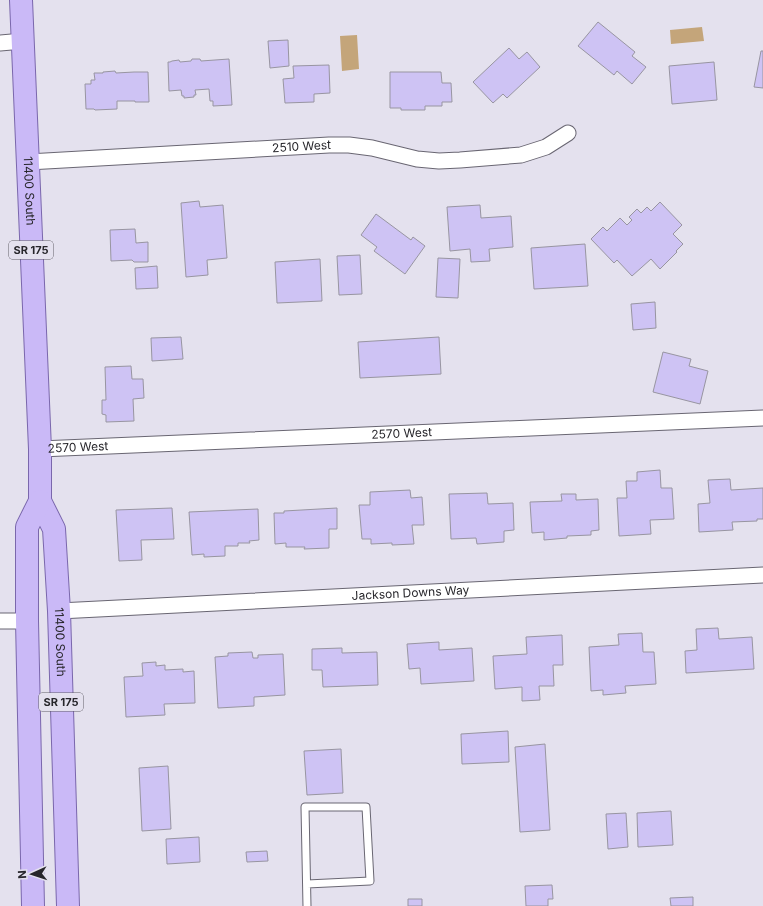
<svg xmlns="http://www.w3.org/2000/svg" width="763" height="906" viewBox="0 0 763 906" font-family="Inter,sans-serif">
<rect width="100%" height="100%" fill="#e4e1ee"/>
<path fill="#c4a57a" d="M 702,27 L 704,41 L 671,44 L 670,30 Z
M 357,35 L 359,69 L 342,71 L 340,36 Z"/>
<path fill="#cec3f4" stroke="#9895a1" d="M 598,22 L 635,52 L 632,56 L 646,67 L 632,84 L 617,71 L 614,75 L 578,46 Z
M 288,40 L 289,66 L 270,68 L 268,41 Z
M 509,48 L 519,59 L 527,52 L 540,67 L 507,98 L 503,94 L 493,103 L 473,82 Z
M 761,51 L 763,51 L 763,88 L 754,87 Z
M 192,59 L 200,59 L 201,61 L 229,59 L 232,105 L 213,106 L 213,101 L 210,101 L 209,89 L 195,90 L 196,95 L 194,95 L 194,97 L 184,98 L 184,96 L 182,96 L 181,90 L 169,91 L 168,62 L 170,62 L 172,61 L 179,60 L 180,62 L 191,61 Z
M 714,62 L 717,100 L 672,104 L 669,66 Z
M 329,65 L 330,93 L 314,94 L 314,102 L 285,103 L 283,79 L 294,78 L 293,66 Z
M 115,71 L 116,73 L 134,72 L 148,72 L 149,102 L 135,102 L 135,101 L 117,101 L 117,109 L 95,110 L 94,109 L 86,109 L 85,84 L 91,84 L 91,80 L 95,80 L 94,73 L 103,73 L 103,72 Z
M 390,72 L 441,72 L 442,83 L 451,83 L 452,102 L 442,102 L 442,106 L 425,106 L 425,110 L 401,110 L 401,108 L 390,108 Z
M 199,201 L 200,207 L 223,205 L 227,258 L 207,260 L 208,275 L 186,277 L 181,203 Z
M 660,202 L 682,225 L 673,234 L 683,244 L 676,251 L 677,252 L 660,269 L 651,259 L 632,276 L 617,260 L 614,263 L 591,239 L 603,227 L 607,231 L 620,218 L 627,225 L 632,220 L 629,217 L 637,209 L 641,213 L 647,207 L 651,211 Z
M 480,205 L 481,218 L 511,216 L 513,247 L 489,249 L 490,261 L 471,262 L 470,249 L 450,251 L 447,207 Z
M 376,214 L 411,240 L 413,237 L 425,246 L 405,274 L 374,251 L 377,247 L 361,235 Z
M 135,229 L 136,243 L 148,242 L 148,262 L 134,262 L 132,260 L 111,261 L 110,230 Z
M 585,244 L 588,286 L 534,289 L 531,248 Z
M 360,255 L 362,294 L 339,295 L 337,256 Z
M 438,258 L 460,259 L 458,298 L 436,297 Z
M 320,259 L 322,301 L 277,303 L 275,262 Z
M 157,266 L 158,288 L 136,289 L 135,268 Z
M 655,302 L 656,328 L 633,330 L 631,304 Z
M 181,337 L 183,359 L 152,361 L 151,338 Z
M 439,337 L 441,374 L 360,378 L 358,342 Z
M 663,352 L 691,359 L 689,366 L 708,371 L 700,404 L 653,392 Z
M 131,366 L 132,379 L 143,379 L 144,398 L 133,399 L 134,421 L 106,422 L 106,415 L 102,414 L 102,400 L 106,400 L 105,367 Z
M 660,470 L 661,488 L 672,488 L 674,519 L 650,520 L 651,534 L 619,536 L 617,498 L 627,498 L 626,481 L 637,481 L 637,472 Z
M 730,479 L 731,490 L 763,488 L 763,519 L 757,519 L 757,521 L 732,522 L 733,530 L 699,532 L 698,504 L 710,503 L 708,480 Z
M 410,490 L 411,498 L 422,497 L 424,525 L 412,525 L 414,544 L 392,545 L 392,543 L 371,544 L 371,539 L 362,539 L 359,505 L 370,505 L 370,492 Z
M 487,493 L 488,504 L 513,503 L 514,530 L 504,531 L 504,542 L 477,544 L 476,538 L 451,539 L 449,494 Z
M 561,494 L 576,494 L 576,500 L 598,499 L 599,530 L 591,531 L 591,535 L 567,536 L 567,538 L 544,540 L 544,532 L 532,533 L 530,502 L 562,501 Z
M 172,508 L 174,539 L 141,540 L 142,560 L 119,561 L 116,510 Z
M 337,508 L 337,529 L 329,529 L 329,548 L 304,549 L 305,547 L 286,547 L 286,543 L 275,544 L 274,513 L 284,513 L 284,511 Z
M 258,509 L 259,540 L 249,541 L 250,543 L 238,543 L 238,546 L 225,546 L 225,556 L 204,557 L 204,554 L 192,555 L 189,512 Z
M 718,628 L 719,639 L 752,637 L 754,669 L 686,673 L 685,651 L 697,650 L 696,629 Z
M 642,633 L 643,652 L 654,652 L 656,684 L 625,686 L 626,693 L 603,695 L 603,690 L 591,691 L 589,647 L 619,645 L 618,634 Z
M 562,635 L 563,665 L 553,665 L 554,686 L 539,686 L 540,700 L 522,701 L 522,687 L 495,689 L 493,656 L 527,654 L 526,637 Z
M 439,642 L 439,650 L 472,648 L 474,681 L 421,684 L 420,668 L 409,669 L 407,644 Z
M 342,648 L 342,653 L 377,652 L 378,685 L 323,687 L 322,670 L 312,670 L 312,649 Z
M 252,652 L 253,658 L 258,658 L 258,655 L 283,654 L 285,695 L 254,697 L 254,706 L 218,708 L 215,657 L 228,656 L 228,653 Z
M 156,662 L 156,666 L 165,665 L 165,670 L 183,669 L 183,672 L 194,671 L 195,703 L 164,704 L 165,715 L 126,717 L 124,677 L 143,676 L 142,663 Z
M 508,731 L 509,762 L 462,764 L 461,734 Z
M 545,744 L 550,830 L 520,832 L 515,747 Z
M 341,749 L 343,793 L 307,795 L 304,751 Z
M 168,766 L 171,829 L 142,831 L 139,768 Z
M 671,811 L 673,845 L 638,847 L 637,813 Z
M 626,813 L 628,847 L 608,849 L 606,814 Z
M 199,837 L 200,862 L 167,864 L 166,839 Z
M 267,851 L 268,861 L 247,862 L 246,852 Z
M 552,885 L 553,899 L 548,899 L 548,906 L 526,906 L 525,886 Z
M 693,897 L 693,906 L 671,906 L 670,898 Z
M 408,899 L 422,899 L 422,906 L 408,906 Z"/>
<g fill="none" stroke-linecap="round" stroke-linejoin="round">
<g stroke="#696672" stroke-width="9">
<path id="lane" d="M 307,884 L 370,881 L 366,807 L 305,807 L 307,906"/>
</g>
<g stroke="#696672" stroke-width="17">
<g id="street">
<path d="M 0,43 L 23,41"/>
<path id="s1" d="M 28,162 L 329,145 L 349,145 L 372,148 L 417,159 L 439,161 L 460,160 L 521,155 L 546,147 L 568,133"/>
<path id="s2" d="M 40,449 L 763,418"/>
<path id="s3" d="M 59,611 L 763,575"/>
<path d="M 0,621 L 27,621"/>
</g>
</g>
<g stroke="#7a67ac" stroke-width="24">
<g id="primary">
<path id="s4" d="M 21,0 L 40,449 L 40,501 L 54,529 L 59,611 L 68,906"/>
<path d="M 33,906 L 27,621 L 27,527 L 40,501"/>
</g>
</g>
<use href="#lane" stroke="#fff" stroke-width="7"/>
<use href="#street" stroke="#fff" stroke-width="15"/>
<use href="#primary" stroke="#cab9f7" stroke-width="22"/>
</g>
<g text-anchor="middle" stroke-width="3" stroke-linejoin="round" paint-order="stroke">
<g fill="#e4e1ee" stroke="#605e66" stroke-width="1">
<rect x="9" y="241" width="44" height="18" rx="3"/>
<rect x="39" y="693" width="44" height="18" rx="3"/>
</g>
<g font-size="11" font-weight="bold" fill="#27262b">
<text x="31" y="254">SR 175</text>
<text x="61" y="706">SR 175</text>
</g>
<g font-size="12" fill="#27262b" stroke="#e4e1ee">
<text dy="4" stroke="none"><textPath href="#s1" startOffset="274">2510 West</textPath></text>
<text dy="4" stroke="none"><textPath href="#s4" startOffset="191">11400 South</textPath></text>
<text dy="4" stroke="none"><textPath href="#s2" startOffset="362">2570 West</textPath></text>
<text dy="4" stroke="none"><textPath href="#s2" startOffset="38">2570 West</textPath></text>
<text dy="4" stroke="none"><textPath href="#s3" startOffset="352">Jackson Downs Way</textPath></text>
<text dy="4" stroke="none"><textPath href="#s4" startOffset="646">11400 South</textPath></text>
</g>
</g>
<g transform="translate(32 874) rotate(267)" stroke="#e4e1ee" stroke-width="3" paint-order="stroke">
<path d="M0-3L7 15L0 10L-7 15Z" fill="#27262b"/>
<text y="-6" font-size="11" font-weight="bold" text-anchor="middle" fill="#27262b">N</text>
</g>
</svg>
